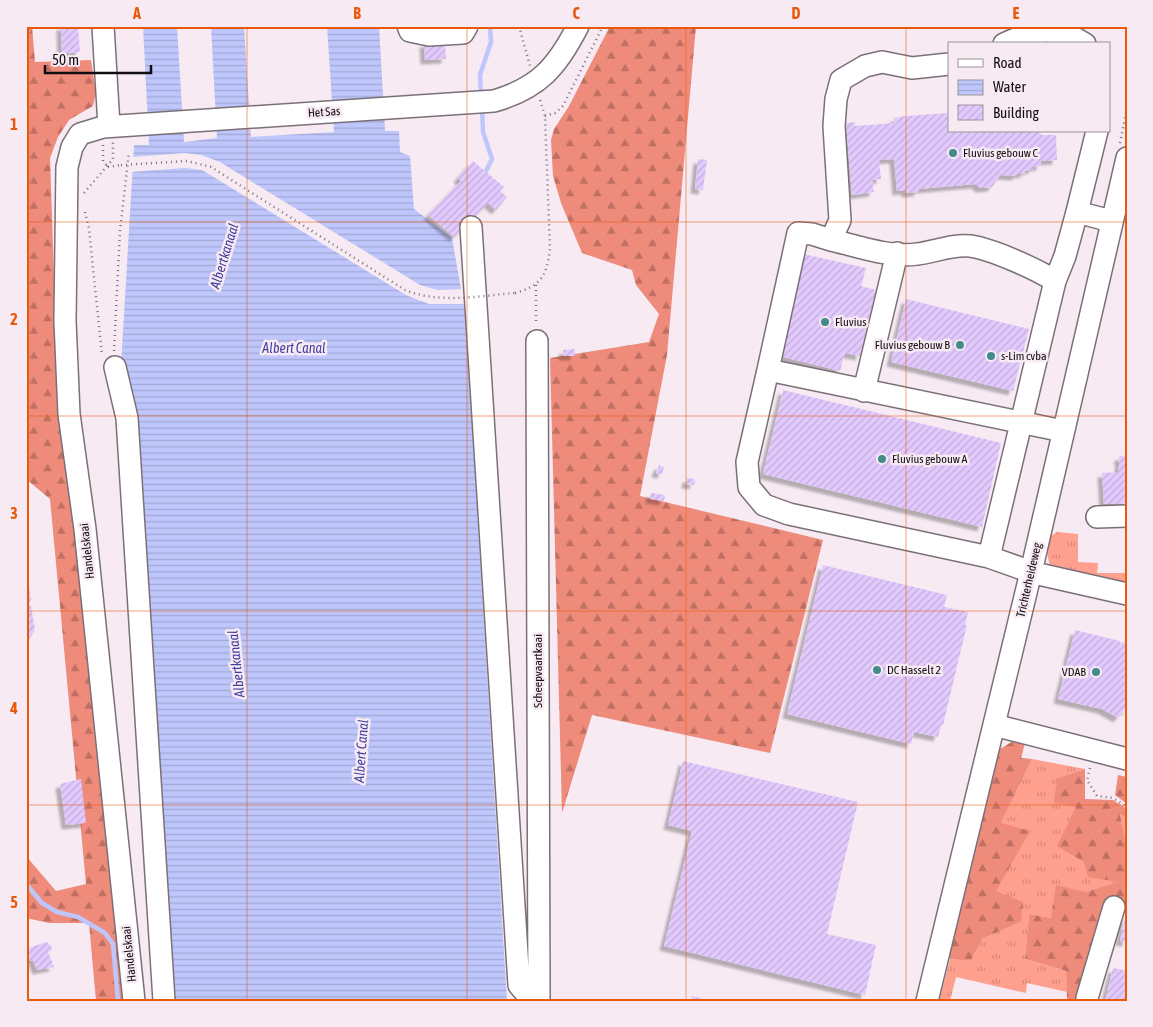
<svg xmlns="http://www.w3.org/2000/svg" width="1153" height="1027" viewBox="0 0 1153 1027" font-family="'Asap Condensed',sans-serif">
<defs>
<pattern id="grass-tufts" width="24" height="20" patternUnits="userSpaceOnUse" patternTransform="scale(1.25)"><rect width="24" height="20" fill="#ff9f8e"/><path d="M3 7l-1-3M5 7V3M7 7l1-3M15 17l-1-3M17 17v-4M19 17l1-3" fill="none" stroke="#da8879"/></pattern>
<pattern id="forest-firs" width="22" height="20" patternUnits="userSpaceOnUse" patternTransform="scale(1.25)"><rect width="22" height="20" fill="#ef8b7b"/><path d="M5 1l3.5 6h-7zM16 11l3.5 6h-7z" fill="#c07063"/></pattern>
<pattern id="water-rules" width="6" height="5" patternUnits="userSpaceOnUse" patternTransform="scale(1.25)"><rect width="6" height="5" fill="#bec6fb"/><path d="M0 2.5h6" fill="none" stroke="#a2a9d6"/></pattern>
<pattern id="building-hatch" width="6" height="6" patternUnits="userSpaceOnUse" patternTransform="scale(1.25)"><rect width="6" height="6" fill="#e3cafe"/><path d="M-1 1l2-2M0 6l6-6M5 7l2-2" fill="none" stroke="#c2acd9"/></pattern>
<filter id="shadow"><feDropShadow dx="-4.5" dy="4.5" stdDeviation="1" flood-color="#0004"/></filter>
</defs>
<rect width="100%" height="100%" fill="#f7eaf3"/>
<path fill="url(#grass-tufts)" d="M 1057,532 L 1078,534 L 1078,562 L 1098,563 L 1097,573 L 1127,573 L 1127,588 L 1050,567 L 1047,553 L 1048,538 Z
M 1032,759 L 1085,769 L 1057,778 L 1077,807 L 1119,882 L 1085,892 L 1051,918 L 1029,914 L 1025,959 L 1066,971 L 1067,992 L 1027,983 L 1026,993 L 956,977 L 950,1001 L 939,1001 L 950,959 L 971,961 L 982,939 L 1021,922 L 996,891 L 1001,823 Z
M 1120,813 L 1127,818 L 1127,851 L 1126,851 Z"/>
<path fill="url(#forest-firs)" d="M 26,26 L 32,26 L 35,62 L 91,60 L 96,93 L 93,106 L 69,120 L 58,137 L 50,158 L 57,363 L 127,1001 L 96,1001 L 89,923 L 49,923 L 26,918 L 26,856 L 56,891 L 86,884 L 50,499 L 26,479 Z
M 610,26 L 696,26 L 667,355 L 640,496 L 823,540 L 770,753 L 592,715 L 562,813 L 550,358 L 649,342 L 659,314 L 636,285 L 632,270 L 582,253 L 561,203 L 553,176 L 551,140 L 554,129 L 569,106 Z
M 1015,740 L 1025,743 L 1021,758 L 1032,759 L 1001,823 L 1030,831 L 996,891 L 1023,902 L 1021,922 L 982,939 L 971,961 L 950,959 L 948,948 L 998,750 Z
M 1085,769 L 1085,799 L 1113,800 L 1127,809 L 1127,818 L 1120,814 L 1127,851 L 1127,909 L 1126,911 L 1103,904 L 1085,1001 L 1067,999 L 1066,971 L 1025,959 L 1029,914 L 1051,918 L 1056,885 L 1085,892 L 1118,882 L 1088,877 L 1084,862 L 1057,846 L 1076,807 L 1054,803 L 1057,778 Z
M 1118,775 L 1127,777 L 1127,804 L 1115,795 Z"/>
<path fill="url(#water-rules)" d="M 143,26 L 177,26 L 184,142 L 217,138 L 211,26 L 244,26 L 251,137 L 334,132 L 327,26 L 379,26 L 385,131 L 399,131 L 400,152 L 410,156 L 414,209 L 452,238 L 465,312 L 507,1001 L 173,1001 L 121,366 L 134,145 L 149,145 Z"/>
<path fill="#f7eaf3" d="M 184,153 L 201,155 L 220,162 L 420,285 L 438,290 L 463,289 L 466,304 L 429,304 L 406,295 L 202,170 L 185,168 L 130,172 L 131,157 Z"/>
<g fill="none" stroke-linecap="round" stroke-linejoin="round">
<path stroke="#bec6fb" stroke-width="4.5" d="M 481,95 L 480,75 L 491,42 L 490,26
M 482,108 L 483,132 L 492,159 L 486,171
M 26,884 L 42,903 L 57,912 L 78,917 L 105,933 L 113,944 L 118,1001"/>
</g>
<path fill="url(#building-hatch)" filter="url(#shadow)" d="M 61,26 L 78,26 L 80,52 L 62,54 Z
M 445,42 L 446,59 L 425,60 L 424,43 Z
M 949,113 L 949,131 L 1038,131 L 1042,135 L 1056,135 L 1057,160 L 1041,161 L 1041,166 L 1033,167 L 1033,169 L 1025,171 L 1025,173 L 1017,174 L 1017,176 L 1000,175 L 992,187 L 980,188 L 976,184 L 919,189 L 918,192 L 907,193 L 905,190 L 897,191 L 894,159 L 879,160 L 881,179 L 872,180 L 874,192 L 852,195 L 846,123 L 855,122 L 855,126 L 895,123 L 894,118 L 905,116 Z
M 698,159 L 707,160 L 703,190 L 695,189 Z
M 473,161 L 504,187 L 500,191 L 507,197 L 496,210 L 488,203 L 454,237 L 428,215 L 461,181 L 458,178 Z
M 799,253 L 866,268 L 861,286 L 876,290 L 860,356 L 845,353 L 840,371 L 775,355 Z
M 906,299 L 1029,329 L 1013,391 L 891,362 Z
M 575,349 L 575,356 L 564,356 L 563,350 Z
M 783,390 L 1001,443 L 982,527 L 763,474 Z
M 1127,454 L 1127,503 L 1104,504 L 1102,473 L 1118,472 L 1120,461 L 1118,459 L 1121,455 L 1123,457 Z
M 659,465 L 664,467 L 662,474 L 656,473 Z
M 687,478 L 695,479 L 694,485 L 686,484 Z
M 651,493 L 665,495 L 664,501 L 650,499 Z
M 823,565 L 947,595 L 944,607 L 968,612 L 965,625 L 967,625 L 943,725 L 941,725 L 938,737 L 914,732 L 911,744 L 787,714 Z
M 26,583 L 29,585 L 31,600 L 29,604 L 31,606 L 35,630 L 26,644 Z
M 1075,630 L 1120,641 L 1120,643 L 1127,641 L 1127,711 L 1124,710 L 1118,718 L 1102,709 L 1058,699 Z
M 683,761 L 858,802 L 827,934 L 876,945 L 865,995 L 664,946 L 692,831 L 668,825 Z
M 81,779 L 86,823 L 66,825 L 60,784 Z
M 1126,914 L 1127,914 L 1127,942 L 1120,941 Z
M 46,942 L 51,946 L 52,950 L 48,952 L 54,967 L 37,970 L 33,960 L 29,961 L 26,949 Z
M 1113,968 L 1127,971 L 1127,1001 L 1105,1001 Z
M 692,996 L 707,1000 L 707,1001 L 691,1001 Z"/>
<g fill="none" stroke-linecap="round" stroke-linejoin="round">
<g stroke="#7b7078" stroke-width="24">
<path id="minor" d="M 103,26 L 109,126
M 408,26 L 410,31 L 429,35 L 463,33 L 467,26
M 1004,44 C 1035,30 1055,24 1085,44
M 949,64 L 912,68 L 882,62 L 865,66 L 841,80 L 836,99 L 834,126 L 840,220 L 831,240 C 857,246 890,258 917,254 C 934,252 953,244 970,246 C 992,249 1036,269 1055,281 L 1065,256 L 1077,212
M 1097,131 L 1077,212 L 1111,221
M 471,227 L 519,985 L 533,1001
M 537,341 L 539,1001
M 115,367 L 127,418 L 164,1001
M 768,370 L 798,233 L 812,234 L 831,240
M 864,391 L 897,253
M 1063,431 L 768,370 L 747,462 L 749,487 L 764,505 L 789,514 L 989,557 L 1034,573 L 1127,594
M 1097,517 L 1127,516
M 989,557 L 1055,281
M 994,725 L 1127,759
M 1087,998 L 1114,907
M 134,1001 L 85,529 L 69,414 L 65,321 L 67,167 L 72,147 L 80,134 L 103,127 L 494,101 C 539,88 557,67 578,26
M 927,1001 L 1031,572 L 1127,158"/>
</g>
<path stroke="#7a7278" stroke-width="2.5" stroke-dasharray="1 4" stroke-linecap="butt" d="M 519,26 L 530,66
M 1123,26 L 1127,31
M 545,116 L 555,113 L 563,106 L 603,26
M 1120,143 L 1127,108
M 103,145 L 103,161 L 108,167
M 108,167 L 121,165
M 84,193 L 113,159 L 113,142
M 85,212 L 89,229 L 102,355
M 536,285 L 536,323
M 515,293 C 541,286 547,275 550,249 L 545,116 L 540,100
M 114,351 L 120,231 L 129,152
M 1090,768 L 1087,780 L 1097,796 L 1113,798 L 1127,807"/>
<use href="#minor" stroke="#fff" stroke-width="21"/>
<path stroke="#7a7278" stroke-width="2.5" stroke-dasharray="1 4" stroke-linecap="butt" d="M 121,165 L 187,161 L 211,167 L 405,290 C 440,304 478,296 515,293"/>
</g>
<path fill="none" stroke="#e8590c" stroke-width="1" stroke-opacity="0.55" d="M 247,26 L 247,1001M 467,26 L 467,1001M 686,26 L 686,1001M 906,26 L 906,1001M 26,222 L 1127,222M 26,416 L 1127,416M 26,611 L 1127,611M 26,805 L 1127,805"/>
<g fill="#438b8a" stroke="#f7eaf3" stroke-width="2">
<circle cx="953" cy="153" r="5"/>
<circle cx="825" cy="322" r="5"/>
<circle cx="960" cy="345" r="5"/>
<circle cx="991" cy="356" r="5"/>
<circle cx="882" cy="459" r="5"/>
<circle cx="877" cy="670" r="5"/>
<circle cx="1096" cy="672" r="5"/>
</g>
<g text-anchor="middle" stroke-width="5" stroke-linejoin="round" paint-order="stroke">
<g font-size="12" fill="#110d10" stroke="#f7eaf3">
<text transform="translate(324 112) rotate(-4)" y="4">Het Sas</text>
<text transform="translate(87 551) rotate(-96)" y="4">Handelskaai</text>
<text transform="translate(1029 580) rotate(-77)" y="4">Trichterheideweg</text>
<text transform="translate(538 671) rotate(-90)" y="4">Scheepvaartkaai</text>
<text transform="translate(129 954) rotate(-96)" y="4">Handelskaai</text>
</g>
<g font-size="12" fill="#110d10" stroke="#f7eaf3" text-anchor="start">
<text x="963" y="157">Fluvius gebouw C</text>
<text x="835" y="326">Fluvius</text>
<text x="950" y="349" text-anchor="end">Fluvius gebouw B</text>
<text x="1001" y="360">s-Lim cvba</text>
<text x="892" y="463">Fluvius gebouw A</text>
<text x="887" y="674">DC Hasselt 2</text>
<text x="1086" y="676" text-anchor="end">VDAB</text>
</g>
<g font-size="14" font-style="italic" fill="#403fa0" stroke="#f7eaf3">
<text transform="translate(224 256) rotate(-73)" y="5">Albertkanaal</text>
<text x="294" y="353">Albert Canal</text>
<text transform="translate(236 664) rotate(-96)" y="5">Albertkanaal</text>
<text transform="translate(361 751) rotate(-86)" y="5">Albert Canal</text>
</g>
</g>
<rect width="1153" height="1027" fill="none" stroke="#f7eaf3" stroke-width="55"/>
<rect x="948" y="42" width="162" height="90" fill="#f7eaf3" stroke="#9b9298"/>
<rect x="958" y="59" width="25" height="8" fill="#ffffff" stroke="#9b9298"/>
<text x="993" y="68" font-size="15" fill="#110d10">Road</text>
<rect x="958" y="80" width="25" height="15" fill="url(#water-rules)" stroke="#9b9298"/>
<text x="993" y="92" font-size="15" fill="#110d10">Water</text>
<rect x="958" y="105" width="25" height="15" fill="url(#building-hatch)" stroke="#9b9298"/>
<text x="993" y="118" font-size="15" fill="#110d10">Building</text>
<path d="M45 65v8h106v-8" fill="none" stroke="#110d10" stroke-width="2.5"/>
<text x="52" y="65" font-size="15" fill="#110d10" stroke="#f7eaf3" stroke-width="4" paint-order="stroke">50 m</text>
<rect x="28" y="28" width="1098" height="972" fill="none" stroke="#e8590c" stroke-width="2"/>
<g font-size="16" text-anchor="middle" font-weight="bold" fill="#e8590c">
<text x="137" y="19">A</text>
<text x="357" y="19">B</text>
<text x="576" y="19">C</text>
<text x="796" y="19">D</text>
<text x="1016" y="19">E</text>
<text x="14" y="130">1</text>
<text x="14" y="325">2</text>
<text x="14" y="519">3</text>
<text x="14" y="714">4</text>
<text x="14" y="908">5</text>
</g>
</svg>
